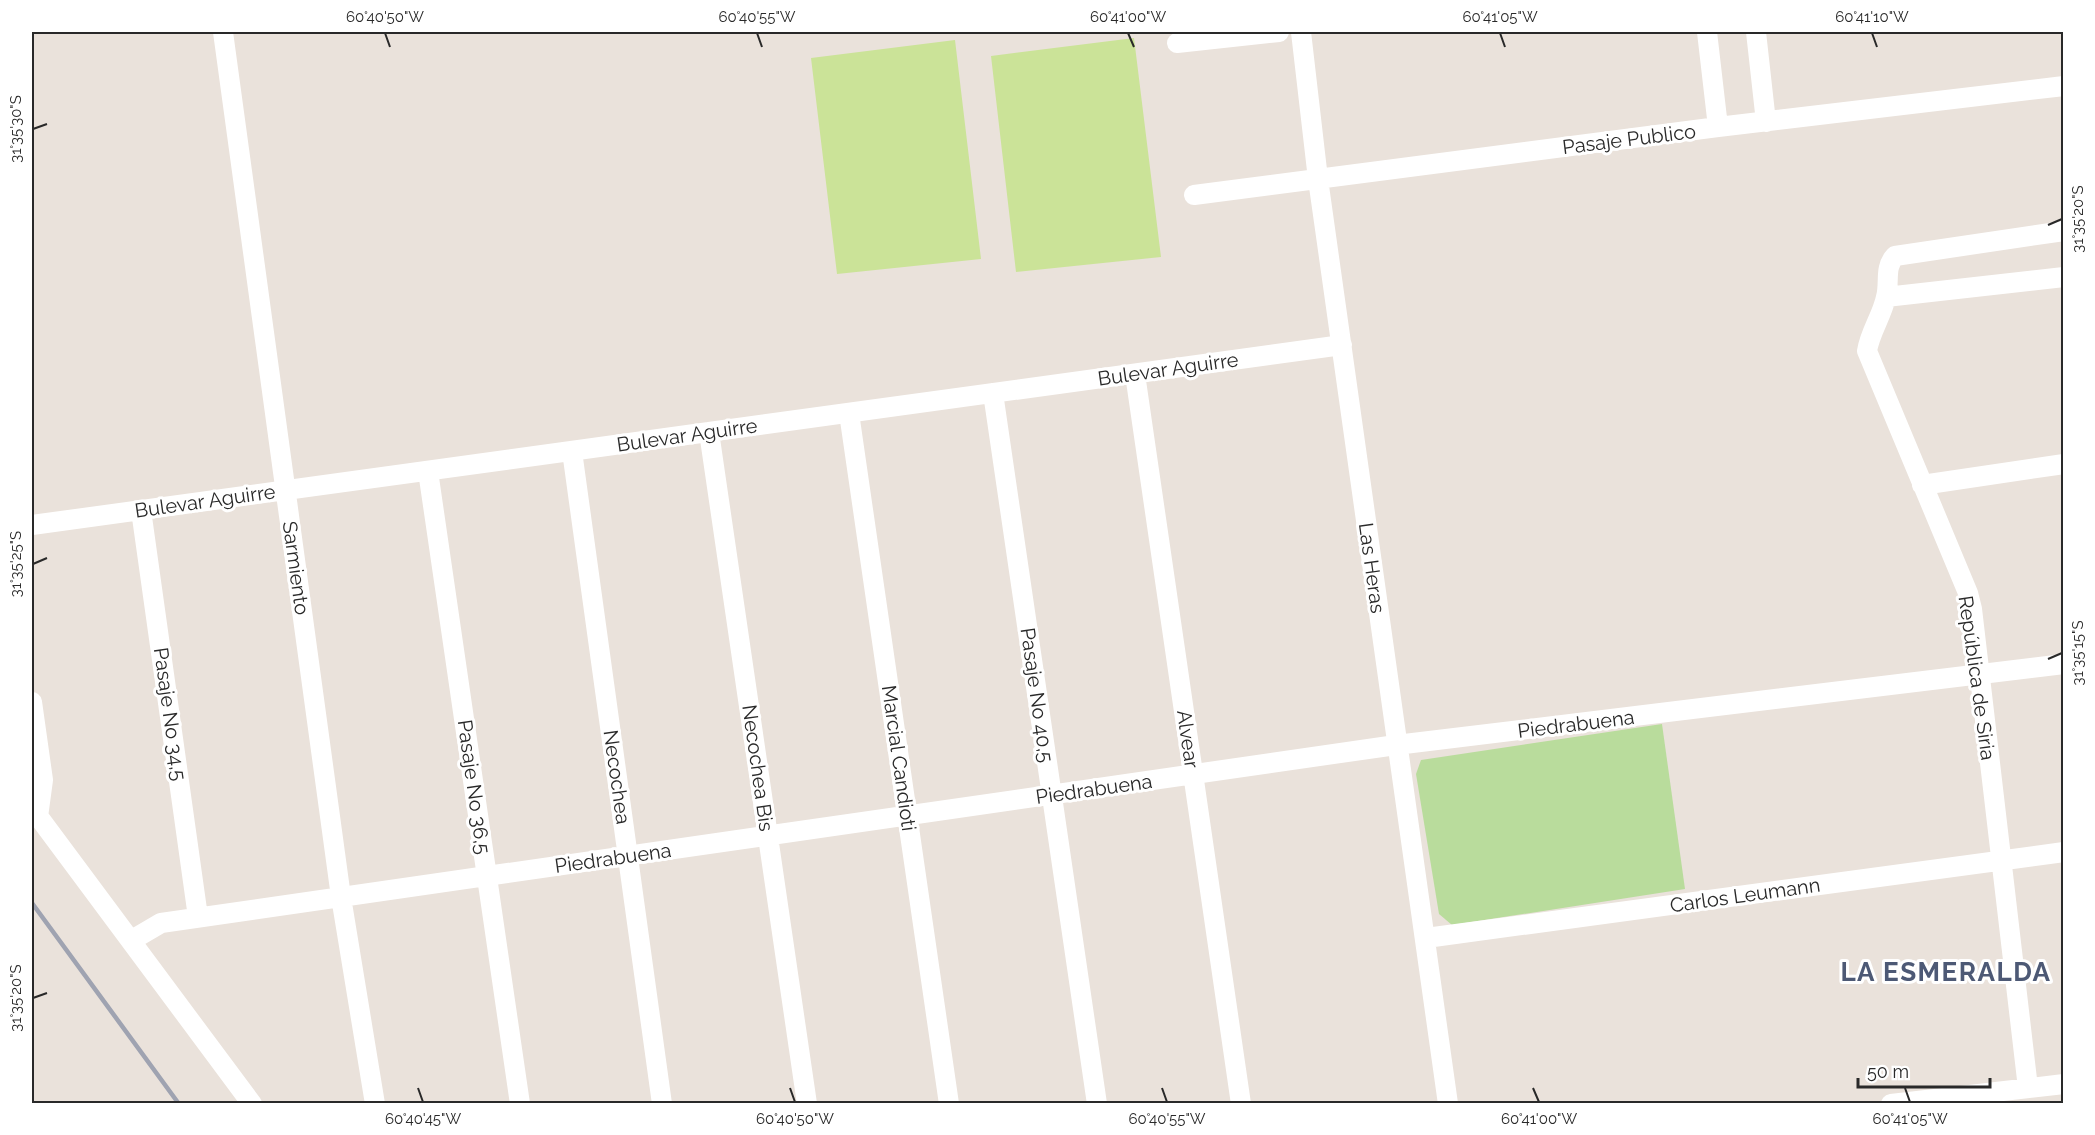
<svg xmlns="http://www.w3.org/2000/svg" width="2095" height="1135" viewBox="0 0 2095 1135" font-family="Raleway,sans-serif">
<rect width="100%" height="100%" fill="#eae2db"/>
<path fill="#b9dc9c" d="M 1662,724 L 1685,889 L 1452,925 L 1439,914 L 1416,774 L 1421,760 Z"/>
<path fill="#cbe398" d="M 1134,38 L 1161,257 L 1016,272 L 991,56 Z
M 955,40 L 981,259 L 837,274 L 811,58 Z"/>
<g fill="none" stroke-linecap="round" stroke-linejoin="round">
<path stroke="#fff" stroke-width="20" d="M 223,32 L 341,897 L 375,1104
M 1301,32 L 1318,179 L 1448,1104
M 1707,32 L 1718,127
M 1756,32 L 1766,122
M 1177,43 L 1279,32
M 1194,195 L 1718,127 L 2064,86
M 1886,297 L 2064,277
M 1135,374 L 1241,1104
M 993,393 L 1097,1104
M 849,413 L 949,1104
M 709,432 L 807,1104
M 572,451 L 662,1104
M 428,471 L 520,1104
M 1922,485 L 2064,464
M 141,510 L 198,917
M 32,525 L 1342,345
M 32,702 L 43,780 L 38,817
M 32,808 L 252,1104
M 1426,938 L 2064,852
M 132,940 L 161,923 L 1396,745 L 2064,664
M 2028,1088 L 1972,609 L 1968,593 L 1867,351 C 1870,332 1882,316 1886,297 C 1890,282 1884,268 1895,256 L 2064,231
M 1891,1104 L 2064,1084"/>
<path stroke="#9fa3b1" stroke-width="4.5" d="M 32,903 L 179,1104"/>
</g>
<path fill="none" stroke="#292929" stroke-width="2" d="M 385,33 L 390,47M 757,33 L 762,47M 1128,33 L 1134,47M 1500,33 L 1505,47M 1872,33 L 1877,47M 33,129 L 47,124M 2048,225 L 2062,219M 33,564 L 47,558M 2048,659 L 2062,653M 33,998 L 47,993M 418,1088 L 423,1102M 790,1088 L 795,1102M 1162,1088 L 1167,1102M 1533,1088 L 1539,1102M 1905,1088 L 1910,1102"/>
<g text-anchor="middle" stroke-width="6" stroke-linejoin="round" paint-order="stroke">
<g font-size="20" fill="#292929" stroke="#fff">
<text transform="translate(1629 139) rotate(-7)" y="7">Pasaje Publico</text>
<text transform="translate(1168 369) rotate(-8)" y="7">Bulevar Aguirre</text>
<text transform="translate(687 435) rotate(-8)" y="7">Bulevar Aguirre</text>
<text transform="translate(205 501) rotate(-8)" y="7">Bulevar Aguirre</text>
<text transform="translate(296 568) rotate(82)" y="7">Sarmiento</text>
<text transform="translate(1372 568) rotate(82)" y="7">Las Heras</text>
<text transform="translate(1977 678) rotate(82)" y="7">República de Siria</text>
<text transform="translate(1037 695) rotate(82)" y="7">Pasaje No 40,5</text>
<text transform="translate(170 714) rotate(82)" y="7">Pasaje No 34,5</text>
<text transform="translate(1576 724) rotate(-7)" y="7">Piedrabuena</text>
<text transform="translate(1188 739) rotate(82)" y="7">Alvear</text>
<text transform="translate(899 758) rotate(82)" y="7">Marcial Candioti</text>
<text transform="translate(758 768) rotate(82)" y="7">Necochea Bis</text>
<text transform="translate(617 777) rotate(82)" y="7">Necochea</text>
<text transform="translate(474 787) rotate(82)" y="7">Pasaje No 36,5</text>
<text transform="translate(1094 789) rotate(-8)" y="7">Piedrabuena</text>
<text transform="translate(613 858) rotate(-8)" y="7">Piedrabuena</text>
<text transform="translate(1745 895) rotate(-8)" y="7">Carlos Leumann</text>
</g>
<g font-size="26" font-weight="bold" letter-spacing="1.5" fill="#4d5975" stroke="#fff">
<text x="1946" y="981">LA ESMERALDA</text>
</g>
</g>
<rect width="2095" height="1135" fill="none" stroke="#ffffff" stroke-width="66"/>
<path d="M1858 1078v9h132v-9" fill="none" stroke="#292929" stroke-width="3"/>
<text x="1867" y="1078" font-size="18" fill="#292929" stroke="#ffffff" stroke-width="4.5" paint-order="stroke">50 m</text>
<rect x="33" y="33" width="2029" height="1069" fill="none" stroke="#292929" stroke-width="2"/>
<g font-size="15" text-anchor="middle" fill="#292929">
<text x="385" y="22">60°40'50"W</text>
<text x="757" y="22">60°40'55"W</text>
<text x="1128" y="22">60°41'00"W</text>
<text x="1500" y="22">60°41'05"W</text>
<text x="1872" y="22">60°41'10"W</text>
<text transform="translate(16 129) rotate(-90)" y="5">31°35'30"S</text>
<text transform="translate(2078 219) rotate(-90)" y="5">31°35'20"S</text>
<text transform="translate(16 564) rotate(-90)" y="5">31°35'25"S</text>
<text transform="translate(2078 653) rotate(-90)" y="5">31°35'15"S</text>
<text transform="translate(16 998) rotate(-90)" y="5">31°35'20"S</text>
<text x="423" y="1124">60°40'45"W</text>
<text x="795" y="1124">60°40'50"W</text>
<text x="1167" y="1124">60°40'55"W</text>
<text x="1539" y="1124">60°41'00"W</text>
<text x="1910" y="1124">60°41'05"W</text>
</g>
</svg>
